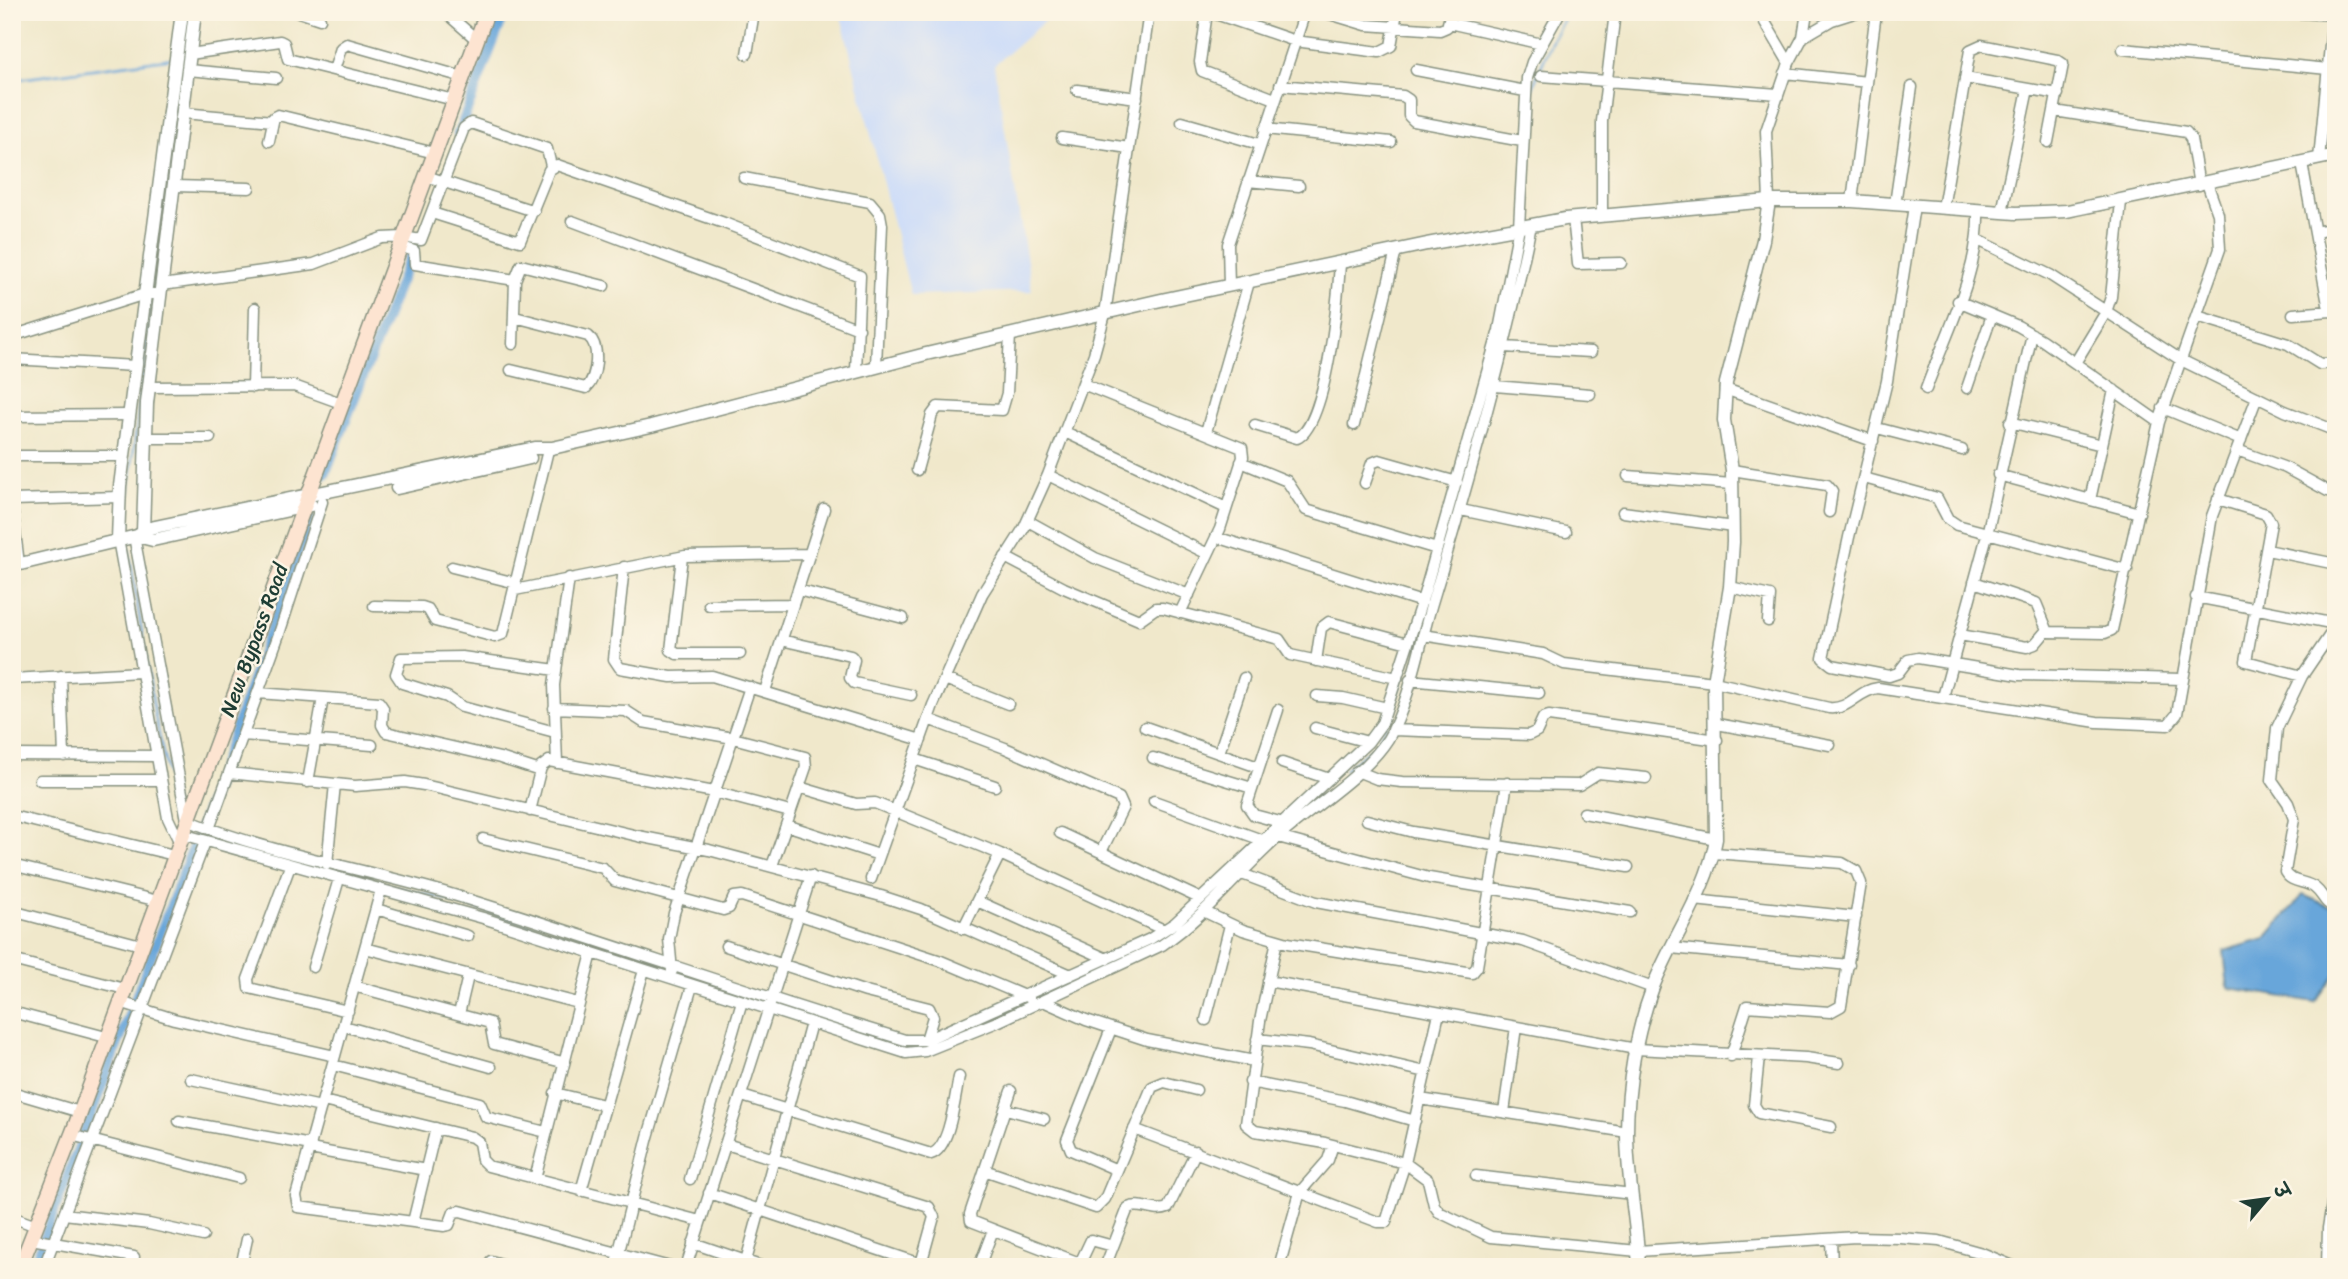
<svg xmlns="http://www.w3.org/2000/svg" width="2348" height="1279" viewBox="0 0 2348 1279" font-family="Sriracha,'Playpen Sans Deva',sans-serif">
<rect width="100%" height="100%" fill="#fcf5e5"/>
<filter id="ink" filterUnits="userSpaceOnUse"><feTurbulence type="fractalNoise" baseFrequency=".0143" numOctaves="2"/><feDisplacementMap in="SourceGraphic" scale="14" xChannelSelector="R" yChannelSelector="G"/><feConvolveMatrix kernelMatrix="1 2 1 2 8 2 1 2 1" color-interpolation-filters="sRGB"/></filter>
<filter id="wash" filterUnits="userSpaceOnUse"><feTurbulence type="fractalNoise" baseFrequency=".00686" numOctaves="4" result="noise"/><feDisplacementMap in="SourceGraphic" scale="28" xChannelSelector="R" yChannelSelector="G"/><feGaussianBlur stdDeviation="1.57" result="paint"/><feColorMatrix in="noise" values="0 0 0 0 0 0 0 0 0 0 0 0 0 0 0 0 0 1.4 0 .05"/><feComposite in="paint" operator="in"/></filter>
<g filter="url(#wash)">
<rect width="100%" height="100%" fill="#f0e8cb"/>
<path fill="#cbdbf9" d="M 840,12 L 1055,12 L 994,65 L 1032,291 L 911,295 Z"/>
<path fill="#68a6da" stroke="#447287" stroke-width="2" d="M 2303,895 L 2336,909 L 2336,973 L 2315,1002 L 2228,988 L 2224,951 L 2265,939 Z"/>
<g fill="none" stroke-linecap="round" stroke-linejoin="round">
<path stroke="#68a6da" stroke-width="2.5" d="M 185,45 L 186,27
M 12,80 L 173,58
M 1531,91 L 1553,38 L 1568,12
M 174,121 L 181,76
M 1527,199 L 1527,168
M 153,291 L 162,211
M 1456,501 L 1466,467
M 125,524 L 152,298
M 128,544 L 155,716 L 178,824
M 1389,718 L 1419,625
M 1345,770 L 1375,745 L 1387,724
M 296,860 L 326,869
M 356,877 L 448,900 L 589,943
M 755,998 L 768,1003
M 1032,999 L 1102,966
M 946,1037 L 1026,1002"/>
<path stroke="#68a6da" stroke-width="10" d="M 458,134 L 505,12
M 325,474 L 414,246
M 33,1267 L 199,831 L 310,518"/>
</g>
</g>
<g filter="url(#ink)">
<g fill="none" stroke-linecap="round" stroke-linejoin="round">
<g stroke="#889280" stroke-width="13">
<path id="minor" d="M 299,12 L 320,19
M 445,12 L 477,40
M 1207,12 L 1200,62 L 1202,71 L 1275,99
M 1210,12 L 1295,41 L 1379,52 L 1391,46 L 1397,12
M 1323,12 L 1366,25 L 1440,30 L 1447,27 L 1451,12
M 1759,12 L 1789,63
M 2280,12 L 2336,15
M 1449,23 L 1542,44
M 1803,37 L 1807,12
M 2123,49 L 2328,69
M 190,54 L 280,41 L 284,43 L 288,59 L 454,100
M 747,54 L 754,12
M 188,70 L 276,78
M 334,70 L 341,48 L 347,44 L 463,77
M 1416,70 L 1525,91
M 1785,73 L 1867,82
M 1541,76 L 1778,94
M 1965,78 L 2058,94
M 1280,85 L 1403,96 L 1409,100 L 1409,116 L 1414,121 L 1522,141
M 1077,90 L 1137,98
M 2055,111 L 2186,132 L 2191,139 L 2199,185
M 183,113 L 273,121
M 1182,122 L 1259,144
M 1265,129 L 1391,142
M 1062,138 L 1129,148
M 269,141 L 274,117 L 278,115 L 435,153
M 2319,159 L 2333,15
M 2302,163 L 2328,304 L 2331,311 L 2336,312
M 426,176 L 534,211
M 744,178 L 870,202 L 880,214 L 882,225 L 876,366
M 1248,181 L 1299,186
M 175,186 L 249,188
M 1769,201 L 1766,131 L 1789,63 L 1803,37 L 1832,20 L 1857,12
M 1852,201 L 1876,12
M 1895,204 L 1912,87
M 1914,206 L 1887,381 L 1849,537 L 1823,658 L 1832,665 L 1889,676 L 1898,673 L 1908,660 L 1918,658 L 2019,675 L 2182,679
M 1943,208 L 1970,50 L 1981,45 L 2057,60 L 2063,64 L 2048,142
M 2002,212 L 2028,89
M 432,213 L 520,241 L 549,170 L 557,165 L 724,223 L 860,276 L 856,371
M 1602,214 L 1602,121 L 1615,12
M 1573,218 L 1578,264 L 1621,263
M 572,221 L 859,329
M 2315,232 L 2336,228
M 1978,240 L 2050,275 L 2181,360 L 2285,411 L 2336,431
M 400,246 L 414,251 L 415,264 L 515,280 L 513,344
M 515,280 L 521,265 L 604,286
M 162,285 L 314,264 L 382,238 L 403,237 L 421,240 L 464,128 L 471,123 L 547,149 L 551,166
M 1229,286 L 1228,244 L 1305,12
M 1958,301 L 2018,326 L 2042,340 L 2159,422
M 2293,314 L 2331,311
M 2197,316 L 2288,344 L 2320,364 L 2336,363
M 12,336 L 145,294 L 161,294
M 1504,347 L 1591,352
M 12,359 L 135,366
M 2075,363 L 2106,312 L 2111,297 L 2121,202
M 511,370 L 586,388 C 597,378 601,346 588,336 L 515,317
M 1083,384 L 1242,448 L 1243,457 L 1220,529 L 1180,613
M 1495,386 L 1590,394
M 149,387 L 294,386 L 341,403
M 253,387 L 255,308
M 1967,388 L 1992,315
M 1725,389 L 1873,441
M 1926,389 C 1946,333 1980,272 1978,211
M 2163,408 L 2241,440
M 12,416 L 129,415
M 2010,422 L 2102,445
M 1255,425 L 1297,438 C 1327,425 1338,296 1340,264
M 1354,425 L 1396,251
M 1877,428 L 1962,450
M 1065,432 L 1226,508
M 1206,432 L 1249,282
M 145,438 L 210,438
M 2237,450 L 2286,468 L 2328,491
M 12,456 L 124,456
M 1241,462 L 1287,481 L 1306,510 L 1437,549
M 917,470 L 932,415 L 938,407 L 1002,410 L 1007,393 L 1010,335
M 1732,470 L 1827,485 L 1832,491 L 1829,512
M 1048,475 L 1208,554
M 1998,475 L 2139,513
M 1628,476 L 1732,484
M 1864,478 L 1937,498 L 1948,519 L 1957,525 L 2127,570
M 1365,483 L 1372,463 L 1379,460 L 1457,482
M 2218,499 L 2266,514 L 2271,523 L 2246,661 L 2302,676
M 12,500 L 119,497
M 2090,500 L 2114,390
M 12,507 L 19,564
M 1461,510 L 1566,532
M 1623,512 L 1733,527
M 1028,521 L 1095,558 L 1189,595
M 134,536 L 187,820 C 274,855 368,869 457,896 C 607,942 755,995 905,1040 L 926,1040 L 1150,939 L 1175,923 L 1368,742 L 1382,723 L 1425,591 L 1499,330 L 1519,227 L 1527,78 L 1532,62 L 1560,12
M 1216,537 L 1422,602
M 118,539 L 168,818 L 179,841
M 2267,550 L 2336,564
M 682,557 L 671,650 L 677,654 L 740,654
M 1005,557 L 1064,588 L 1139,620 L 1156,608 L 1163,608 L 1279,639 L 1290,655 L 1397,678
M 452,567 L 516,583
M 624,567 L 614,659 L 620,668 L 671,677 L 712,676 L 921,740
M 1974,582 L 2036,603 L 2048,632 L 2105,633 L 2112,630 L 2159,422 L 2220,249 L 2218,214 L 2207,183
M 1730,587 L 1770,596 L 1768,621
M 515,590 L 685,556 L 810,554
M 798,590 L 903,618
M 2196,597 L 2336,624
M 709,605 L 793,604
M 374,606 L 422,607 L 428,609 L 435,621 L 495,637 L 503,634 L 548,450
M 2336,626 L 2302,676 L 2277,728 L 2272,780 L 2288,803 L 2294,819 L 2285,872 C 2292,884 2305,880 2315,888 C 2324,895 2323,903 2336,908
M 1423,635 L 1543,654 L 1564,664 L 1714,682 L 1829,708 C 1850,710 1858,690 1878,688 L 2097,722 L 2168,725 L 2177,714 L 2212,516 L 2257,397
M 1960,635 L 2027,647 L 2035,644 L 2046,631
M 781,640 L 851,656 L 854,660 L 850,678 L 854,683 L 911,695
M 1316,661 L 1321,628 L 1329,622 L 1408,643
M 61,676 L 64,756
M 12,679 L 141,672
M 945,679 L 1008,704
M 1410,680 L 1539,693
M 765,691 L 824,509
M 258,693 L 379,702 L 383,708 L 382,725 L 386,732 L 500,758 L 540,771
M 1317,696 L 1343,698 L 1387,708
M 1943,697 L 1986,539 L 2032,334
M 554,708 L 626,711 L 643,722 L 733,738 L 805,757 L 806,767 L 772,866
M 1278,710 L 1247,805 L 1254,815 L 1280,822
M 928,719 L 1005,748 L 1119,798 L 1123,807 L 1101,852
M 1717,724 L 1830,745
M 1145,727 L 1258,767
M 1315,728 L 1368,742
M 1393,730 L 1529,735 L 1537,731 L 1543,718 L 1549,716 L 1717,740
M 555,732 L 462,707 L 447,697 L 402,683 L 396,674 L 401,658 L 462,657 L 556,670
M 243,735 L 372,745
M 1219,753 L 1244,678
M 12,755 L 156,756
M 1153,758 L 1252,788
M 914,759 L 995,786
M 557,763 L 554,685 L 569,578
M 1282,763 L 1329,779
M 1357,771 L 1377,779 L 1402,782 L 1579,785 L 1598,773 L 1646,778
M 229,773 L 355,786 L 405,782 L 424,785 L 638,836 L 709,850 L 881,896 L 921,909 L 1071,975
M 40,780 L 161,780
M 308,782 L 323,698
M 799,787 L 856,804 L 875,803 L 1000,854 L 1164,930
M 1154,801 L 1262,840
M 530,811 L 541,767 L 549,761 L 714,792 L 790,812
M 1584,813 L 1716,839
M 12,816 L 174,855
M 1367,820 L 1413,832 L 1628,867
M 786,825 L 879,855
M 209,829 L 279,634 L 322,502
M 1060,833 L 1201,899
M 182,834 L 483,918 L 906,1053 L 925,1051 L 997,1022 L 1162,945 C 1208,914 1240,870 1282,834 C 1314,806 1365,775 1388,739 C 1409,705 1420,643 1432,603 C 1470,478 1505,353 1531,225
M 1278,837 L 1429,878 L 1630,912
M 483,839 L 603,868 L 615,881 L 723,910 L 729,908 L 734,897 L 742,896 L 941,961 L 1029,998
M 1714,853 L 1842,863 L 1856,871 L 1861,883 L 1841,1006 L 1830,1012 L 1747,1006 L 1731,1056
M 327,864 L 335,784
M 12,865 L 158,901
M 290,866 L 248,979 L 249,988 L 348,1011
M 1242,874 L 1316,902 L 1523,941 L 1653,988
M 871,879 L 933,705 L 982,594 L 1024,528 L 1048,475 L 1094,354 L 1105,314 L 1149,12
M 381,890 L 296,1196 L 298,1207 L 444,1226 L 449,1225 L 454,1212 L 460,1211 L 670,1267
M 1694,900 L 1856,917
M 977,901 L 1107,959
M 376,909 L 468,936
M 12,911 L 141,945
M 1205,912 L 1243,930 L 1288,943 L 1472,973 L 1477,967 L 1507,783
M 963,929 L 1000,854
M 1277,940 L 1260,1021 L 1246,1124 L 1255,1131 L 1325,1143 L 1405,1163 L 1428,1180 L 1434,1205 L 1439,1212 L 1491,1237 L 1638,1251 L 1856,1237 L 1900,1238 L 1939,1241 L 1982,1253 L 2015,1267
M 726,946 L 866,992 L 929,1008 L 933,1017 L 926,1040
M 365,948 L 578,1003
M 1671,948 L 1849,965
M 12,960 L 125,989
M 313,967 L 339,879
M 672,971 L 669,939 L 674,913 L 750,687
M 1268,981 L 1636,1049 L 1806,1058 L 1839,1063
M 354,986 L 490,1023 L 494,1044 L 562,1062
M 1043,1001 L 1086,1020 L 1147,1040 L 1254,1061
M 120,1002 L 174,1019 L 335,1056
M 12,1012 L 106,1037
M 459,1014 L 468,976
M 2336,1017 L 2336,1053
M 1206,1020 L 1230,925
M 344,1026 L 491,1067
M 1111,1029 L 1067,1140 L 1071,1150 L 1117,1170
M 1257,1039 L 1309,1045 L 1426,1072
M 1759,1057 L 1754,1105 L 1759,1113 L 1831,1127
M 333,1065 L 480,1103 L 486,1117 L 546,1132
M 191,1079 L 321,1107
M 1250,1082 L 1345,1101 L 1415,1121
M 1011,1091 L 970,1214 L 971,1221 L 1077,1262 L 1082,1259 L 1091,1240 L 1113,1246
M 12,1092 L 80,1112
M 555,1093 L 604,1105
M 742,1096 L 931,1154 C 950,1149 955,1096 959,1077
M 1420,1099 L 1627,1132
M 323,1101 L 472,1137 L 479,1142 L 482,1160 L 488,1166 L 700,1221
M 1006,1109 L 1044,1119
M 1504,1112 L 1516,1027
M 179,1121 L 311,1145
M 1134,1129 L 1378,1222 L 1386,1222 L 1405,1163 L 1439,1013
M 71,1135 L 239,1178
M 726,1144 L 929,1207 L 934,1217 L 921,1264
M 310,1149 L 426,1170
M 987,1171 L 1096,1208 L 1105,1199 L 1152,1087 L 1164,1082 L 1196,1090
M 1476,1176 L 1632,1194
M 535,1179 L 592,953
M 690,1179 L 742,1001
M 581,1191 L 644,970
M 709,1193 L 930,1267
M 64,1214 L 149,1224 L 203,1236
M 12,1217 L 36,1226
M 413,1222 L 436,1128
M 31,1239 L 134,1257
M 1831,1239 L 1832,1267
M 693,1243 L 763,1267
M 746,1261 L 811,1023
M 44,1267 L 205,842
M 241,1267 L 247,1239
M 488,1267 L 491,1261 L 512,1267
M 615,1267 L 648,1137 L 692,986
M 686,1267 L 811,876
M 979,1267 L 993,1230
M 1105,1267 L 1128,1208 C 1141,1202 1154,1214 1168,1208 L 1196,1151
M 1279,1267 L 1300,1192 L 1328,1160 L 1333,1145
M 2327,1267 L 2328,1228 L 2336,1179"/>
</g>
<g stroke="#889280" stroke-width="15">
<path id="tertiary" d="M 397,488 L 530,458
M 143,532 L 147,403 L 195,12
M 137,536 L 153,540 L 311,505
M 118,539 L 120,486 L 182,12
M 12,566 L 137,536 L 150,528 L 535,448 L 552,448 L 651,426 L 926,354 L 1161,300 L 1427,244 L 1565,219 L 1769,201 L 1852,201 L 2016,213 L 2067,211 L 2336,155
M 1639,1267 C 1637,1222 1627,1178 1627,1134 C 1627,1085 1636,1032 1653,987 C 1672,938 1707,892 1716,839 L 1714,682 L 1730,587 L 1733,542 L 1732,470 L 1724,420 L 1726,383 L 1763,240 L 1769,201"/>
</g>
<g stroke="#889280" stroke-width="17">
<path id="secondary" d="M 20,1267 L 76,1124 L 487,12"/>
</g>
<use href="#minor" stroke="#fff" stroke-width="10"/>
<use href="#tertiary" stroke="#fff" stroke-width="12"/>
<use href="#secondary" stroke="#fde4d1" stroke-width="14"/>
</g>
</g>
<g text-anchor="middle" stroke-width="5" stroke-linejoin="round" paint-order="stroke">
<g font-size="21" fill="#1f3d34" stroke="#fcf5e5">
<text transform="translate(254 640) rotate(-70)" y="7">New Bypass Road</text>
</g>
</g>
<rect width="2348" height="1279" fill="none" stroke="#fcf5e5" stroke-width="42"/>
<g transform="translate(2267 1199) rotate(61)" stroke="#fcf5e5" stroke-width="5" paint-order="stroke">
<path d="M0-5L12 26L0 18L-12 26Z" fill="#1f3d34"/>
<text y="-10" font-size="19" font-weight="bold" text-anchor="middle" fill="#1f3d34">उ</text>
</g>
</svg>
